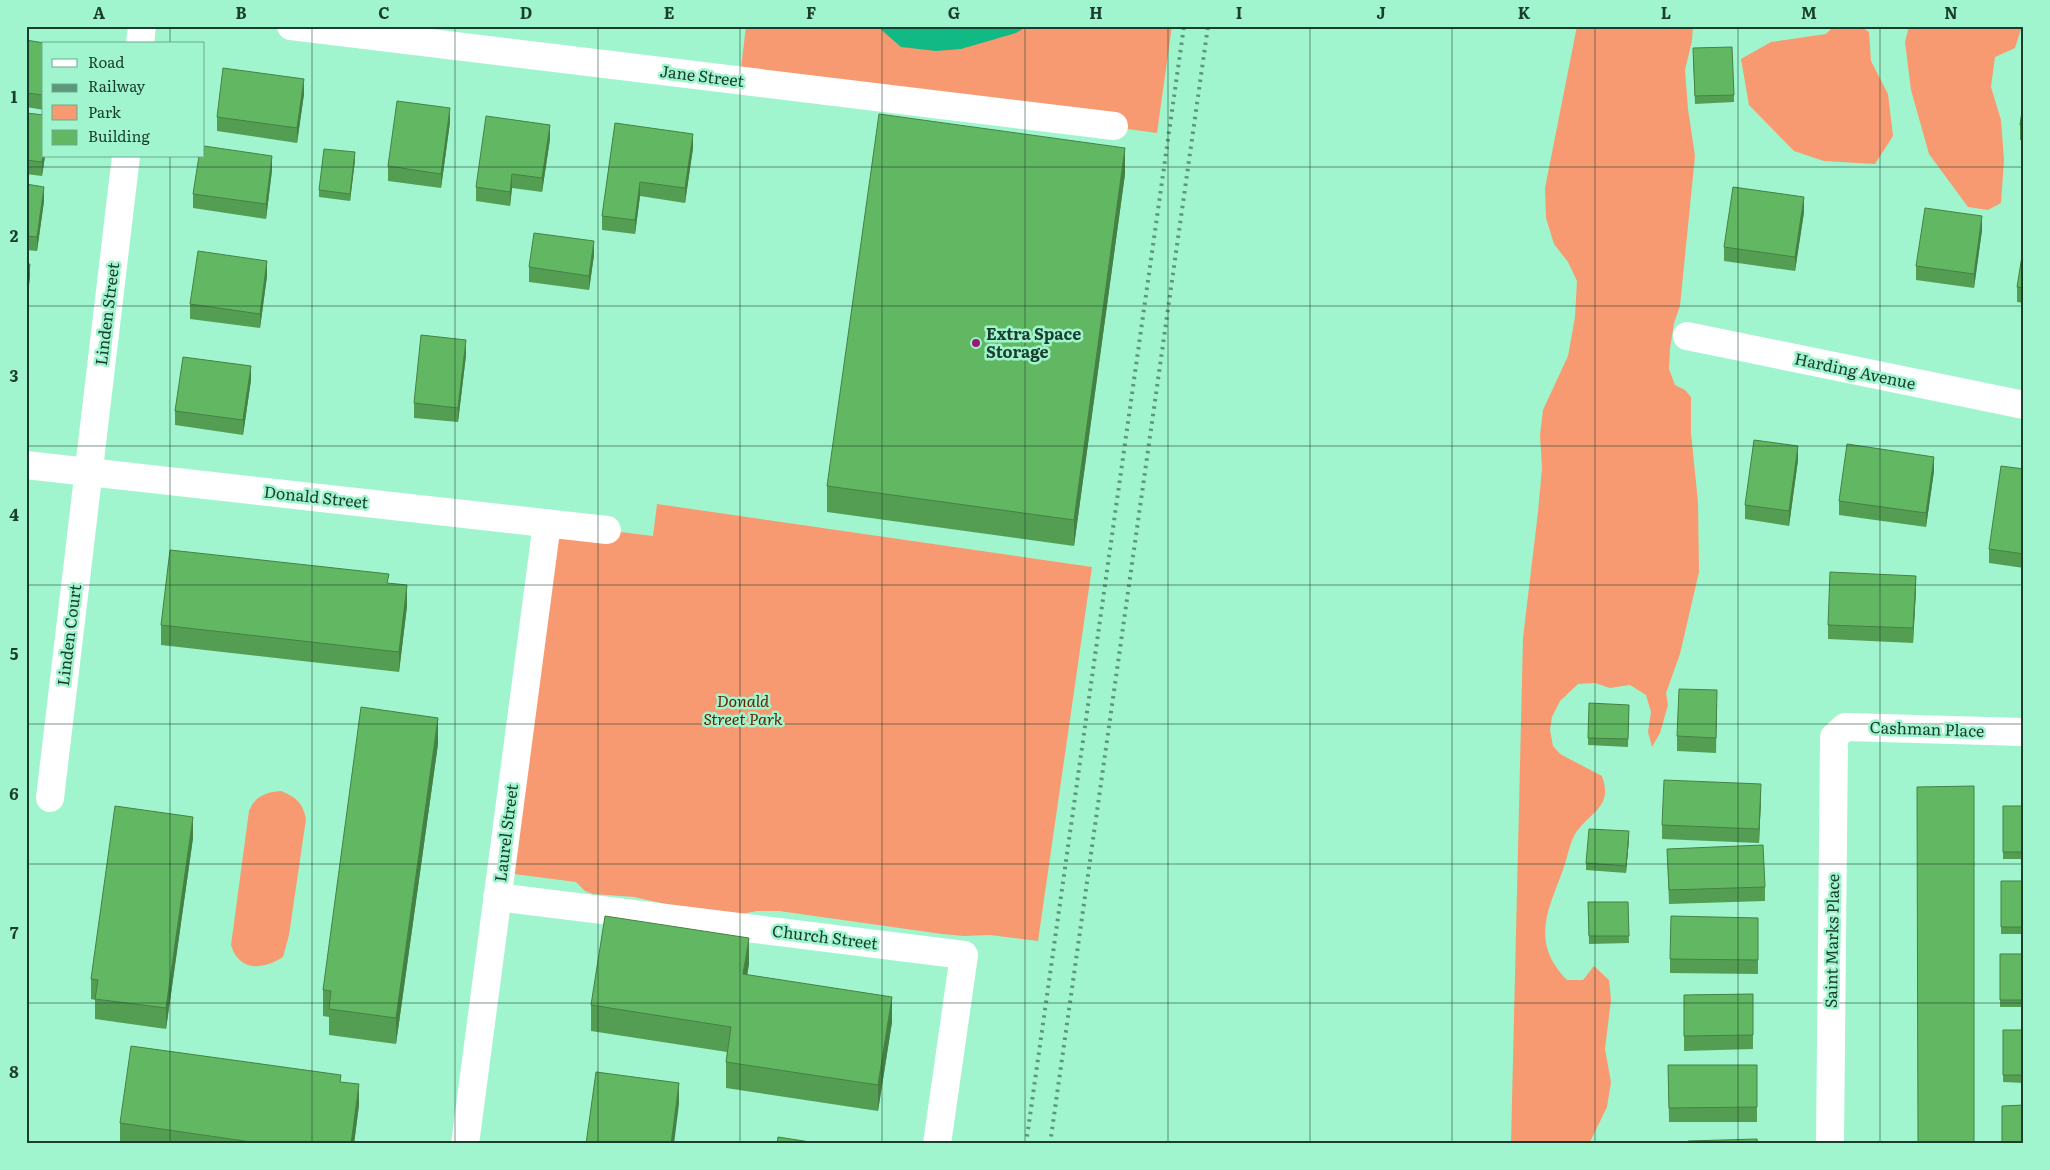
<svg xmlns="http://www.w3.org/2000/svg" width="2050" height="1170" viewBox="0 0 2050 1170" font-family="Literata,serif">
<rect width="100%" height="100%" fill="#a0f5ce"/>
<path fill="#f89a71" d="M 746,26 L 1172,26 L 1157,133 L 740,77 Z
M 1577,26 L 1693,26 L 1692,41 L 1685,70 L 1688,109 L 1695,156 L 1680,306 L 1674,323 L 1670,349 L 1669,369 L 1675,385 L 1685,390 L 1691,397 L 1691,433 L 1698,502 L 1699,572 L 1680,654 L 1666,693 L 1668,705 L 1660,733 L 1652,747 L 1648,732 L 1651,712 L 1646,695 L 1630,685 L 1610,688 L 1595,683 L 1578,684 L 1560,701 L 1552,717 L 1550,730 L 1553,746 L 1560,754 L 1602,776 C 1613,806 1592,811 1577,831 C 1570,840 1568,856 1564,867 C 1549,909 1529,941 1567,980 L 1583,980 L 1594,966 L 1609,980 L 1611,1000 L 1605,1049 L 1611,1082 L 1607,1107 L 1589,1144 L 1511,1144 L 1523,638 L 1538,512 L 1542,468 L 1540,435 L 1543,410 L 1568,356 L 1575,317 L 1577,281 L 1568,262 L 1554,244 L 1546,218 L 1545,188 Z
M 1834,26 L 1860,26 L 1869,32 L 1871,61 L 1888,94 L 1893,136 L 1875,164 L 1824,161 L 1794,151 L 1749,105 L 1741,59 L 1771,42 L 1826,34 Z
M 1909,26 L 2022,26 L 2015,48 L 1995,57 L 1991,87 L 2001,120 L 2004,160 L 2001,203 L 1988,210 L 1968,207 L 1929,154 L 1911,90 L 1905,42 Z
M 657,504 L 1092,567 L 1038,941 L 990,935 L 964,936 L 942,934 L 779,911 L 757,911 L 736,915 L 692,912 L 670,905 L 634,897 L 593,894 L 585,891 L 576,882 L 507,873 L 547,523 L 653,536 Z
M 281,791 C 296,797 303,803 306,819 L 289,935 L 283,957 C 263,970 239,972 231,945 L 249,811 C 255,796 266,792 281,791 Z"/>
<path fill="#11ba85" d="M 877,26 L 1028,26 L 1016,33 L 961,49 L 936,51 L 901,47 Z"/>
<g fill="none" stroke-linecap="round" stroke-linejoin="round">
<path stroke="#fff" stroke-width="28" d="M 291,26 L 1114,126
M 140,44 L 142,26
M 1687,336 L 2024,405
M 26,465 L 607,530
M 50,798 L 126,156
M 497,897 L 964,955 L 937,1144
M 465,1144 L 547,523
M 1830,1144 L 1834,737 L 1845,727 L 2024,732"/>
<path stroke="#5c977c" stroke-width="4" stroke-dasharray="2.5 5" stroke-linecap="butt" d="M 1026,1144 L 1184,26
M 1050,1144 L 1208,26"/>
</g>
<path fill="#549e54" d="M 26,40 L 44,44 L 44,110 L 26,107 Z
M 1693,56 L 1734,95 L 1734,102 L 1695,104 Z
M 304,94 L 297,143 L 217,131 L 217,117 Z
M 2024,97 L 2024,140 L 2020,140 L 2020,125 Z
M 26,113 L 44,156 L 45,156 L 42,176 L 26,174 Z
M 450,122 L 441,188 L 388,181 L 388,166 Z
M 615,123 L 693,148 L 685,203 L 640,196 L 635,234 L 602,230 L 602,216 Z
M 550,139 L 542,192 L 512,188 L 510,206 L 476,201 L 476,187 Z
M 355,160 L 350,201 L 319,197 L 319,190 Z
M 272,170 L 266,219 L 193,208 L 193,194 Z
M 1125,174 L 1074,546 L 827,512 L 827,486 Z
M 26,184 L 44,201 L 37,251 L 26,250 Z
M 1804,212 L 1795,271 L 1724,261 L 1724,247 Z
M 1982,230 L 1974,288 L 1916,280 L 1916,266 Z
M 594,255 L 589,290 L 529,282 L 529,267 Z
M 2024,256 L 2024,303 L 2017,302 L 2017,287 Z
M 267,276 L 260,328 L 190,319 L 190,304 Z
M 466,355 L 458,422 L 414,418 L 414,403 Z
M 251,380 L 243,435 L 175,425 L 175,411 Z
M 1798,460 L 1789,526 L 1745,519 L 1745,505 Z
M 2024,469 L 2024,568 L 1989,563 L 1989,549 Z
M 1934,471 L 1926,527 L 1839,515 L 1839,501 Z
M 389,583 L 407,606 L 399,672 L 161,645 L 161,625 Z
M 1916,590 L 1913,643 L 1828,639 L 1828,625 Z
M 1717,704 L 1716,753 L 1677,751 L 1677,736 Z
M 1629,705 L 1628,747 L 1588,745 L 1588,738 Z
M 438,744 L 396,1044 L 329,1035 L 329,1017 L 323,1016 L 323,990 Z
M 1761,799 L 1759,843 L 1662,839 L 1662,825 Z
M 2003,806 L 2024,806 L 2024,859 L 2003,859 Z
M 193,838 L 166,1029 L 95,1019 L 95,1000 L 91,999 L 91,979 Z
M 1629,839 L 1626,873 L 1586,870 L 1586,863 Z
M 1667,849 L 1765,887 L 1765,901 L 1669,904 Z
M 2001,881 L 2024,881 L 2024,934 L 2001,934 Z
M 1588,902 L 1628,902 L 1629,943 L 1589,944 Z
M 1758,918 L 1758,974 L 1670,973 L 1670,959 Z
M 2000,954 L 2024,954 L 2024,1007 L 2000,1007 Z
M 749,964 L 747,975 L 892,1022 L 878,1111 L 726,1088 L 726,1062 L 727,1052 L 591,1031 L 591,1005 Z
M 1753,994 L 1753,1049 L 1684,1051 L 1684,995 Z
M 2003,1030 L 2024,1030 L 2024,1083 L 2003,1082 Z
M 1668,1065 L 1757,1065 L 1757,1122 L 1669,1122 Z
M 359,1105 L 354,1144 L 120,1144 L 120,1123 Z"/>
<path fill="#458145" d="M 304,79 L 304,94 L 297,143 L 297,128 Z
M 450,108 L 450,122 L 441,188 L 441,174 Z
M 550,125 L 550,139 L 542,192 L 542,178 Z
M 693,134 L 693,148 L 685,203 L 685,188 Z
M 44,148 L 44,156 L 45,156 L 42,176 L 42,162 Z
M 1125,148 L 1125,174 L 1074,546 L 1074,520 Z
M 355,152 L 355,160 L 350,201 L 350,194 Z
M 272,156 L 272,170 L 266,219 L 266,204 Z
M 512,174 L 512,188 L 510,206 L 510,192 Z
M 640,182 L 640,196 L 635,234 L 635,220 Z
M 44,187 L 44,201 L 37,251 L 37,237 Z
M 1804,197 L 1804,212 L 1795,271 L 1795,257 Z
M 1982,216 L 1982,230 L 1974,288 L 1974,274 Z
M 594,241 L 594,255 L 589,290 L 589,276 Z
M 267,261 L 267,276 L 260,328 L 260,314 Z
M 30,264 L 30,278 L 26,308 L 26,294 Z
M 466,340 L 466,355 L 458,422 L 458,408 Z
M 251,366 L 251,380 L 243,435 L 243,420 Z
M 1798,446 L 1798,460 L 1789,526 L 1789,511 Z
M 1934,457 L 1934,471 L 1926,527 L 1926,513 Z
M 1916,576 L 1916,590 L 1913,643 L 1913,628 Z
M 407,585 L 407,606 L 399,672 L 399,652 Z
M 438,718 L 438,744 L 396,1044 L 396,1018 Z
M 1761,784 L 1761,799 L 1759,843 L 1759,829 Z
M 193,817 L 193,838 L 166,1029 L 166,1008 Z
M 1629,831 L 1629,839 L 1626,873 L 1626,866 Z
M 749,938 L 749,964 L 743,1000 L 743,974 Z
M 892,997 L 892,1022 L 878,1111 L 878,1085 Z
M 679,1083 L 679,1104 L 674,1144 L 671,1144 Z
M 359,1084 L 359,1105 L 354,1144 L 351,1144 Z"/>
<path fill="#62b862" stroke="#458145" d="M 26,40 L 50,44 L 44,44 L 44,95 L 26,93 Z
M 1732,47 L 1734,95 L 1695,96 L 1693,48 Z
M 223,68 L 304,79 L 297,128 L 217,117 Z
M 2024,97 L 2024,126 L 2020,125 Z
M 397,101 L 450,108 L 441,174 L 388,166 Z
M 26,113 L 44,115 L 44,148 L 42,162 L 26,160 Z
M 879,114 L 1125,148 L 1074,520 L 827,486 Z
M 486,116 L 550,125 L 542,178 L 512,174 L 510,192 L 476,187 Z
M 615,123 L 693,134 L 685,188 L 640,182 L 635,220 L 602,216 Z
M 204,146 L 272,156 L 266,204 L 193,194 L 199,156 L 204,156 Z
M 324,149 L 355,152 L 350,194 L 319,190 Z
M 26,184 L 44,187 L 37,237 L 26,236 Z
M 1733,187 L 1804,197 L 1795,257 L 1724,247 Z
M 1925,208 L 1982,216 L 1974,274 L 1916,266 Z
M 534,233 L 594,241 L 589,276 L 529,267 Z
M 198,251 L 267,261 L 260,314 L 190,304 Z
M 2022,256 L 2024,256 L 2024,288 L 2017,287 Z
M 26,264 L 30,264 L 26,294 Z
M 421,335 L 466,340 L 458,408 L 414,403 Z
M 183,357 L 251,366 L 243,420 L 175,411 Z
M 1754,440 L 1798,446 L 1789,511 L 1745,505 Z
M 1847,444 L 1934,457 L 1926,513 L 1839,501 Z
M 2001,466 L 2024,469 L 2024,554 L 1989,549 Z
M 170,550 L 389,574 L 387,583 L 407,585 L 399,652 L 161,625 Z
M 1830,572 L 1916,576 L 1913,628 L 1828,625 Z
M 1679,689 L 1717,690 L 1716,738 L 1677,736 Z
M 1589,703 L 1629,705 L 1628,739 L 1588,738 Z
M 361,707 L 438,718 L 396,1018 L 329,1009 L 331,991 L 323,990 Z
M 1664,780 L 1761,784 L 1759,829 L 1662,825 Z
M 1974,786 L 1974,1144 L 1918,1144 L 1917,787 Z
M 115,806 L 193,817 L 166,1008 L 95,999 L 98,980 L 91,979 Z
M 2003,806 L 2024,806 L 2024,852 L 2003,852 Z
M 1589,829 L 1629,831 L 1626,866 L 1586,863 Z
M 1763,845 L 1765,887 L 1669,890 L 1667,849 Z
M 2001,881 L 2024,881 L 2024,927 L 2001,927 Z
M 1588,902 L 1628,902 L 1629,936 L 1589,936 Z
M 605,916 L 749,938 L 743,974 L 892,997 L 878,1085 L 726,1062 L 731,1027 L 591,1005 Z
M 1671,916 L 1758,918 L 1758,960 L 1670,959 Z
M 2000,954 L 2024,954 L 2024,1000 L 2000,1000 Z
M 1753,994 L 1753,1035 L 1684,1036 L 1684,995 Z
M 2003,1030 L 2024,1030 L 2024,1075 L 2003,1075 Z
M 131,1046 L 341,1075 L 340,1082 L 359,1084 L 351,1144 L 265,1144 L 120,1123 Z
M 1668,1065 L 1757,1065 L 1757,1107 L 1669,1108 Z
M 596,1072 L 679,1083 L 671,1144 L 586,1144 Z
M 2024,1105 L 2024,1144 L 2002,1144 L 2002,1106 Z
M 778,1137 L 823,1144 L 777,1144 Z
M 1757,1139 L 1758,1144 L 1688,1144 L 1688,1141 Z"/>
<path fill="none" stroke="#1a3d2e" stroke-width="1" stroke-opacity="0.55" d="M 170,26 L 170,44M 312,26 L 312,1144M 455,26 L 455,1144M 598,26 L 598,1144M 740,26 L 740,1144M 882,26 L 882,1144M 1025,26 L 1025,1144M 1168,26 L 1168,1144M 1310,26 L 1310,1144M 1452,26 L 1452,1144M 1595,26 L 1595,1144M 1738,26 L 1738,1144M 1880,26 L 1880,1144M 170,156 L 170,1144M 26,167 L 2024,167M 26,306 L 2024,306M 26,446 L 2024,446M 26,585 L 2024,585M 26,724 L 2024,724M 26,864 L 2024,864M 26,1003 L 2024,1003"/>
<circle fill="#971971" stroke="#a0f5ce" stroke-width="2" cx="976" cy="343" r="5"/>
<g text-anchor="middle" stroke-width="5" stroke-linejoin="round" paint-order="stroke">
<g font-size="16" fill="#1a3d2e" stroke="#a0f5ce">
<text transform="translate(702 76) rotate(7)" y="6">Jane Street</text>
<text transform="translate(107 314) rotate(-83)" y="6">Linden Street</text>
<text transform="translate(1855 371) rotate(12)" y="6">Harding Avenue</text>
<text transform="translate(316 497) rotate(6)" y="6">Donald Street</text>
<text transform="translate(69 635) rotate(-83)" y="6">Linden Court</text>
<text transform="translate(1927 729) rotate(2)" y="6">Cashman Place</text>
<text transform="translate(506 833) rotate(-83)" y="6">Laurel Street</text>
<text transform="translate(825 937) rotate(7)" y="6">Church Street</text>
<text transform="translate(1832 941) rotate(-89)" y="6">Saint Marks Place</text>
</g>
<g font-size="16" font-weight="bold" fill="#1a3d2e" stroke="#a0f5ce" text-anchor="start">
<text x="986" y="340">Extra Space<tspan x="986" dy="18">Storage</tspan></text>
</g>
<g font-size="16" font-style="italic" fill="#652200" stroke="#a0f5ce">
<text x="743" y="707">Donald<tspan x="743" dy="18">Street Park</tspan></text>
</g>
</g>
<rect width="2050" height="1170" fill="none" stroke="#a0f5ce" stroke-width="55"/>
<rect x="42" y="42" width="162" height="115" fill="#a0f5ce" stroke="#6aab8e"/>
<rect x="52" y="59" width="25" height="8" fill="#ffffff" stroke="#6aab8e"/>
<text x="88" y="68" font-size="15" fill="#1a3d2e">Road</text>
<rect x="52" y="84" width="25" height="8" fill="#5c977c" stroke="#6aab8e"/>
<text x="88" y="92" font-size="15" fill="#1a3d2e">Railway</text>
<rect x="52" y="105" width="25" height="15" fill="#f89a71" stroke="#6aab8e"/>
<text x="88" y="118" font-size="15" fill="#1a3d2e">Park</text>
<rect x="52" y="130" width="25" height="15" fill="#62b862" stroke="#6aab8e"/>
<text x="88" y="142" font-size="15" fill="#1a3d2e">Building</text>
<rect x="28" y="28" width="1994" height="1114" fill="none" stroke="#1a3d2e" stroke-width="2"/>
<g font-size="16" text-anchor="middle" font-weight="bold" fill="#1a3d2e">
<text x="99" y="19">A</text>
<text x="241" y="19">B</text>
<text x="384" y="19">C</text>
<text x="526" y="19">D</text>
<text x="669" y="19">E</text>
<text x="811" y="19">F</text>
<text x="954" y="19">G</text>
<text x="1096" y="19">H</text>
<text x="1239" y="19">I</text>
<text x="1381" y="19">J</text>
<text x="1524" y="19">K</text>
<text x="1666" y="19">L</text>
<text x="1809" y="19">M</text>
<text x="1951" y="19">N</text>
<text x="14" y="103">1</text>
<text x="14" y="242">2</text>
<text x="14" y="382">3</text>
<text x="14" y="521">4</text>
<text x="14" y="660">5</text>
<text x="14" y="800">6</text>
<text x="14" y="939">7</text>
<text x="14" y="1078">8</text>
</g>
</svg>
